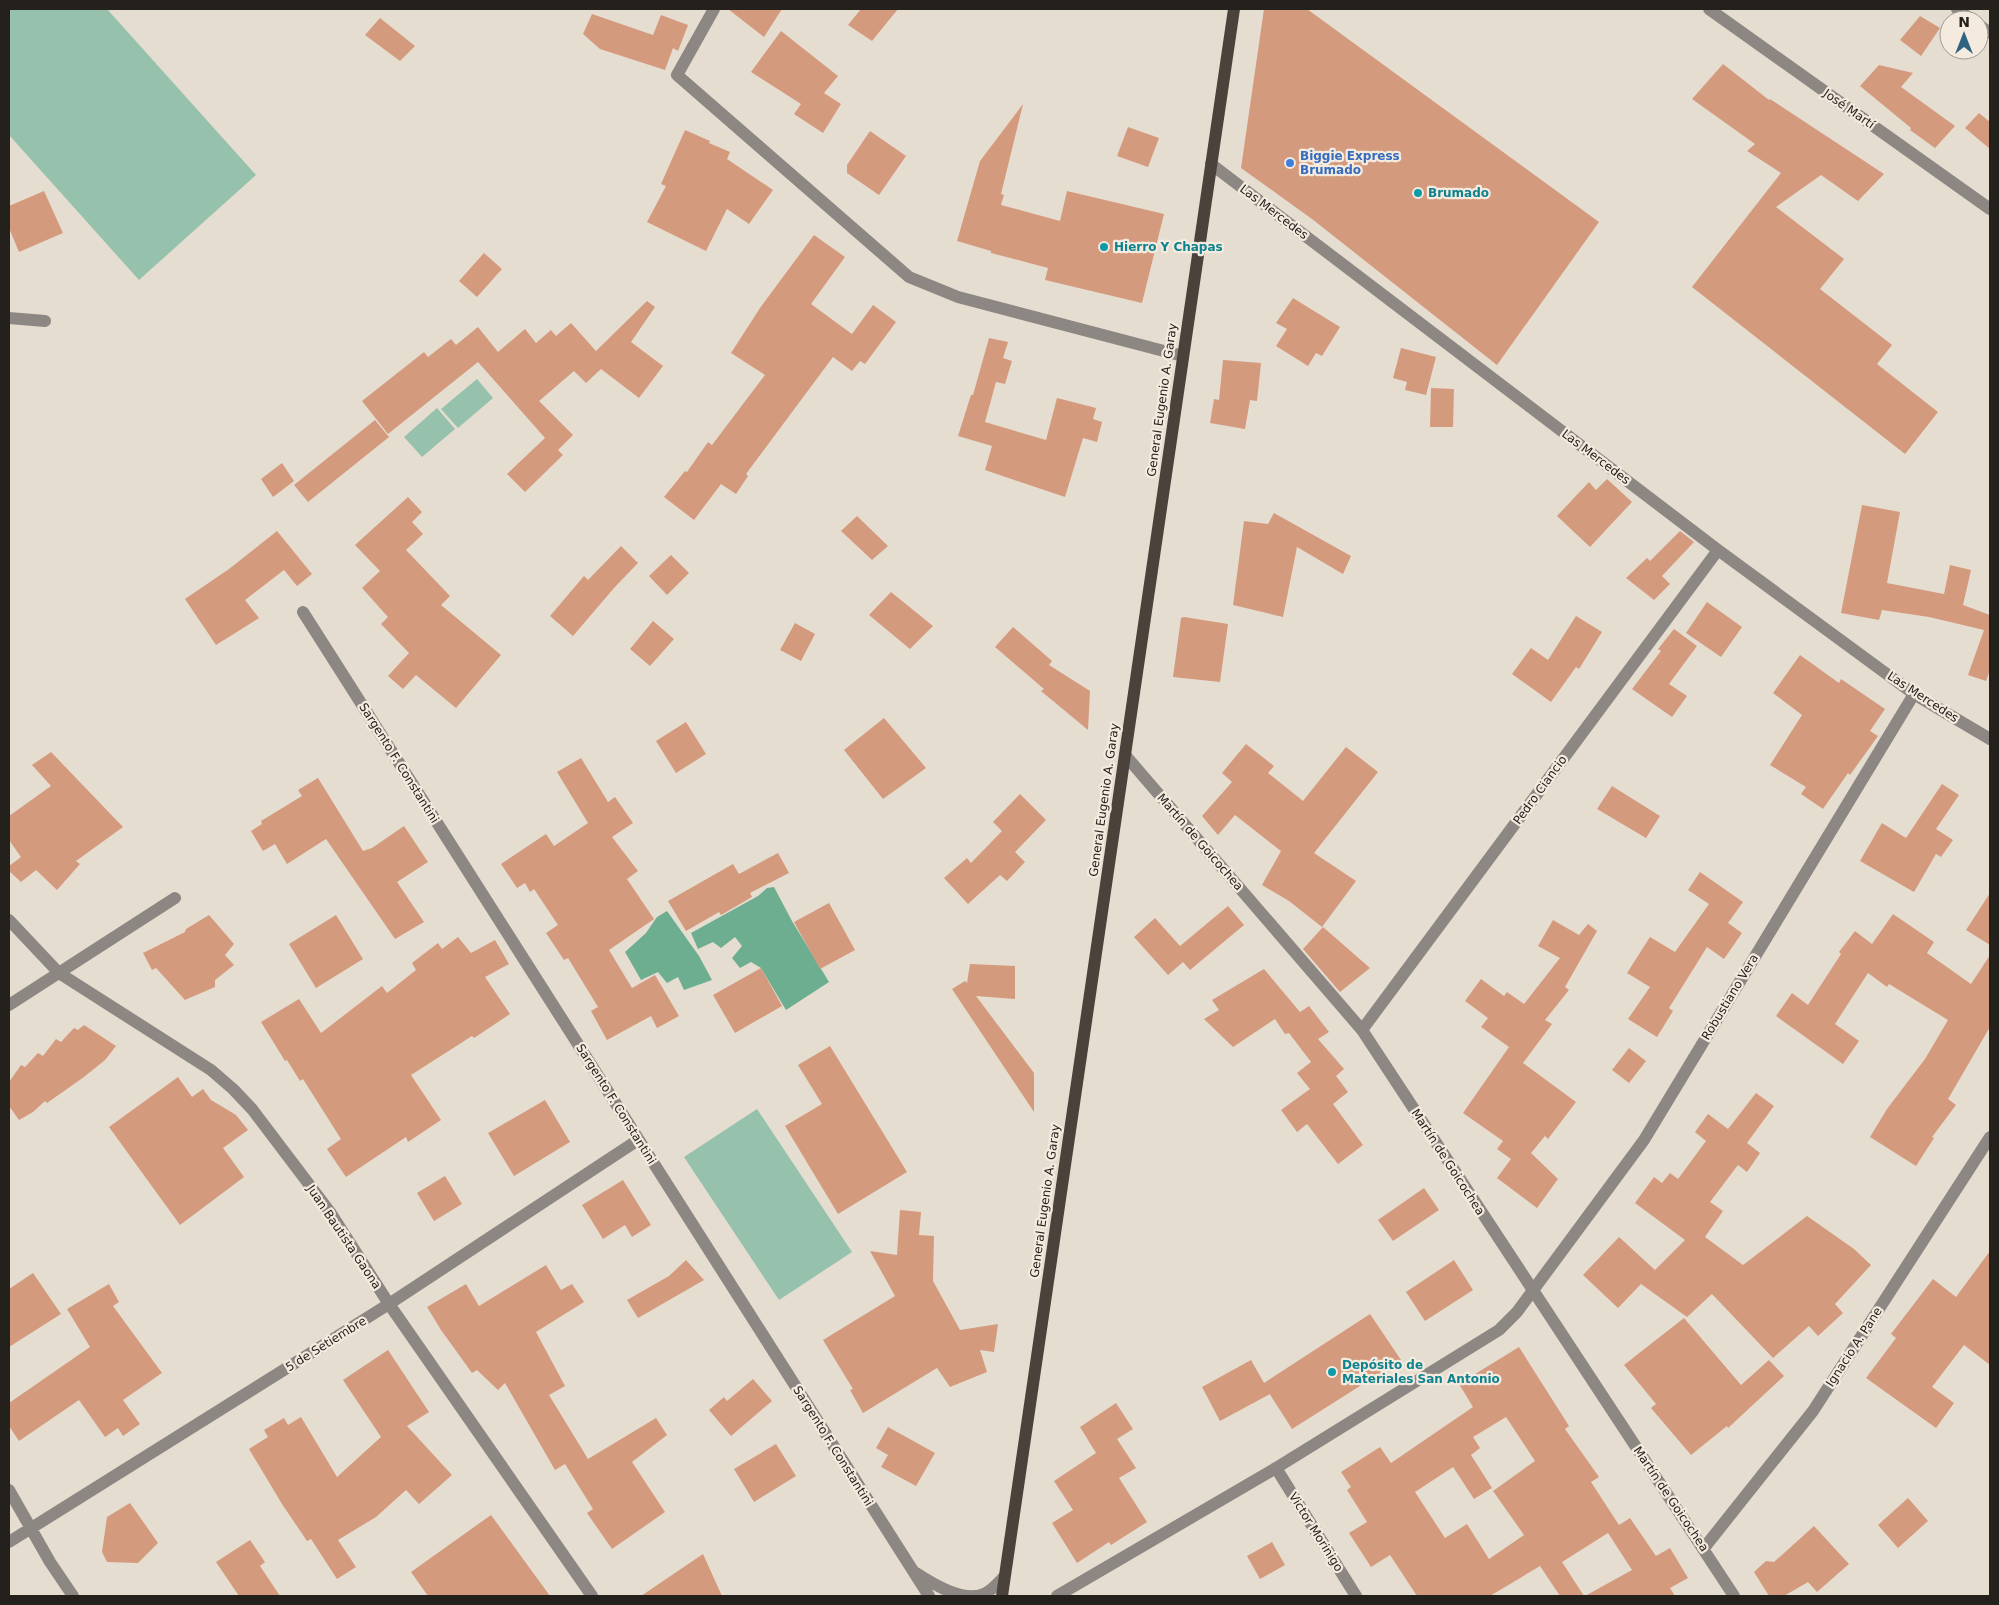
<svg xmlns="http://www.w3.org/2000/svg" width="1999" height="1605" viewBox="0 0 1999 1605" font-family="'DejaVu Sans',sans-serif">
<rect width="100%" height="100%" fill="#e6ddd1"/>
<path fill="#96c1ad" d="M 9,9 L 107,9 L 256,175 L 139,280 L 9,135 Z
M 477,379 L 493,398 L 458,428 L 441,409 Z
M 437,408 L 455,429 L 422,457 L 404,437 Z
M 757,1109 L 852,1252 L 779,1300 L 684,1157 Z"/>
<path fill="#6dae91" d="M 774,887 L 792,921 L 829,982 L 786,1010 L 761,968 L 751,962 L 740,968 L 732,958 L 742,946 L 735,937 L 721,948 L 713,942 L 698,949 L 691,933 L 758,896 L 767,888 Z
M 667,911 L 699,956 L 712,980 L 684,990 L 678,977 L 667,983 L 658,972 L 641,980 L 625,952 L 646,933 L 657,917 Z"/>
<path fill="#d49a7d" fill-rule="evenodd" d="M 728,9 L 782,9 L 764,37 Z
M 861,9 L 898,9 L 872,41 L 848,25 Z
M 1264,9 L 1307,9 L 1599,222 L 1497,365 L 1312,219 L 1241,168 Z
M 592,14 L 653,35 L 661,15 L 688,25 L 678,51 L 673,48 L 665,70 L 600,49 L 583,34 Z
M 1920,16 L 1940,28 L 1921,56 L 1900,40 Z
M 380,18 L 415,46 L 400,61 L 365,35 Z
M 781,31 L 838,76 L 824,93 L 841,104 L 823,133 L 794,114 L 801,104 L 751,72 Z
M 1723,64 L 1769,100 L 1770,99 L 1884,174 L 1858,201 L 1821,175 L 1776,207 L 1844,259 L 1820,289 L 1892,345 L 1877,364 L 1938,412 L 1905,454 L 1692,287 L 1781,173 L 1747,151 L 1755,144 L 1692,99 Z
M 1879,65 L 1913,73 L 1901,87 L 1955,126 L 1935,148 L 1910,130 L 1911,128 L 1860,86 Z
M 1023,104 L 1001,194 L 1004,195 L 1001,205 L 1060,221 L 1067,191 L 1164,214 L 1142,303 L 1045,280 L 1048,268 L 991,253 L 991,251 L 957,241 L 980,161 Z
M 1979,113 L 1990,122 L 1990,149 L 1965,128 Z
M 1128,127 L 1159,138 L 1148,167 L 1117,156 Z
M 685,130 L 710,141 L 709,143 L 730,152 L 727,159 L 773,190 L 749,224 L 727,209 L 706,251 L 647,222 L 666,186 L 661,184 Z
M 870,131 L 906,156 L 879,195 L 847,173 L 847,165 Z
M 44,191 L 63,233 L 19,252 L 9,228 L 9,206 Z
M 814,235 L 845,257 L 811,304 L 852,334 L 873,305 L 896,322 L 865,364 L 860,361 L 852,371 L 833,357 L 746,474 L 748,476 L 736,494 L 721,484 L 694,520 L 664,497 L 685,471 L 687,472 L 708,442 L 712,445 L 765,375 L 731,353 L 760,308 Z
M 484,253 L 502,269 L 477,297 L 459,281 Z
M 1293,298 L 1340,327 L 1322,356 L 1316,353 L 1308,366 L 1276,346 L 1287,329 L 1276,323 Z
M 647,301 L 655,307 L 631,342 L 663,366 L 639,398 L 601,369 L 586,383 L 574,371 L 539,401 L 573,435 L 558,450 L 563,455 L 525,492 L 507,474 L 545,438 L 478,362 L 388,434 L 362,401 L 424,352 L 428,357 L 451,339 L 456,345 L 478,327 L 498,352 L 525,329 L 536,343 L 551,330 L 556,336 L 571,323 L 596,351 Z
M 989,338 L 1008,342 L 1003,358 L 1012,361 L 1005,384 L 996,382 L 985,422 L 1046,440 L 1057,398 L 1096,408 L 1093,419 L 1102,422 L 1097,442 L 1083,438 L 1065,497 L 985,470 L 992,446 L 958,436 L 971,395 L 973,395 Z
M 1401,348 L 1436,357 L 1426,395 L 1405,390 L 1407,382 L 1393,378 Z
M 1223,360 L 1261,363 L 1257,401 L 1250,400 L 1245,429 L 1210,423 L 1214,399 L 1219,400 Z
M 1431,388 L 1454,389 L 1453,427 L 1430,427 Z
M 375,420 L 389,437 L 308,502 L 294,485 Z
M 282,463 L 294,481 L 273,497 L 261,479 Z
M 1607,479 L 1632,502 L 1590,547 L 1557,516 L 1589,482 L 1596,490 Z
M 408,497 L 422,512 L 412,522 L 423,534 L 406,550 L 450,596 L 441,605 L 501,655 L 456,708 L 416,675 L 403,689 L 388,676 L 409,653 L 381,624 L 388,617 L 362,588 L 380,571 L 355,545 Z
M 1862,505 L 1900,512 L 1887,583 L 1944,594 L 1950,565 L 1971,570 L 1963,605 L 1990,615 L 1990,670 L 1986,681 L 1968,675 L 1984,630 L 1929,617 L 1882,610 L 1879,620 L 1841,613 Z
M 1274,513 L 1351,556 L 1343,574 L 1297,547 L 1283,617 L 1233,605 L 1244,521 L 1268,524 Z
M 857,516 L 888,546 L 872,560 L 841,531 Z
M 277,531 L 312,574 L 297,586 L 284,570 L 245,600 L 259,618 L 216,645 L 185,599 L 229,569 Z
M 1680,531 L 1694,542 L 1662,576 L 1670,584 L 1654,600 L 1626,578 L 1647,558 L 1650,561 Z
M 621,546 L 638,563 L 614,588 L 573,636 L 550,616 L 584,576 L 588,580 Z
M 671,555 L 689,573 L 667,595 L 649,576 Z
M 891,592 L 933,626 L 910,649 L 869,615 Z
M 1707,602 L 1742,627 L 1721,657 L 1686,633 Z
M 1576,616 L 1602,632 L 1579,669 L 1576,667 L 1551,702 L 1512,674 L 1531,648 L 1548,660 Z
M 1184,617 L 1228,624 L 1220,682 L 1173,677 L 1181,618 Z
M 653,621 L 674,639 L 650,666 L 630,649 Z
M 795,623 L 815,634 L 801,661 L 780,650 Z
M 1013,627 L 1052,661 L 1049,665 L 1090,691 L 1088,730 L 1041,691 L 1044,689 L 995,647 Z
M 1674,629 L 1697,646 L 1669,684 L 1687,696 L 1672,717 L 1632,689 L 1661,651 L 1658,649 Z
M 1800,655 L 1839,683 L 1841,679 L 1885,709 L 1870,731 L 1878,736 L 1850,775 L 1848,773 L 1823,809 L 1801,794 L 1806,787 L 1770,765 L 1802,715 L 1773,693 Z
M 884,718 L 926,768 L 883,799 L 844,750 Z
M 686,722 L 706,754 L 676,773 L 656,741 Z
M 1246,744 L 1274,766 L 1268,773 L 1303,801 L 1346,747 L 1378,772 L 1314,853 L 1356,881 L 1322,927 L 1289,901 L 1262,885 L 1281,851 L 1235,815 L 1218,835 L 1202,816 L 1232,782 L 1222,773 Z
M 51,752 L 123,827 L 76,861 L 80,864 L 57,890 L 36,870 L 21,882 L 9,871 L 9,866 L 21,857 L 9,840 L 9,816 L 51,786 L 32,765 Z
M 581,758 L 608,802 L 615,797 L 633,823 L 612,837 L 638,871 L 627,879 L 654,919 L 609,950 L 632,988 L 655,975 L 679,1016 L 657,1028 L 651,1016 L 607,1040 L 591,1011 L 598,1007 L 568,958 L 564,960 L 546,933 L 558,925 L 534,889 L 530,892 L 525,883 L 517,888 L 501,864 L 546,834 L 554,846 L 588,823 L 557,772 Z
M 318,778 L 363,851 L 372,848 L 404,826 L 428,862 L 397,882 L 424,922 L 395,939 L 326,839 L 287,864 L 275,844 L 263,851 L 251,831 L 262,824 L 261,821 L 302,796 L 298,790 Z
M 1942,784 L 1959,795 L 1936,829 L 1953,840 L 1941,857 L 1936,854 L 1914,892 L 1860,861 L 1882,823 L 1906,838 Z
M 1612,786 L 1660,816 L 1646,838 L 1597,809 Z
M 1020,794 L 1046,820 L 1015,852 L 1025,862 L 1007,881 L 1000,875 L 968,904 L 944,878 L 967,858 L 971,863 L 1002,831 L 993,822 Z
M 778,853 L 789,873 L 750,893 L 752,897 L 721,915 L 719,912 L 686,931 L 668,901 L 733,864 L 739,874 Z
M 1700,872 L 1743,902 L 1728,923 L 1742,933 L 1724,959 L 1707,947 L 1669,1008 L 1673,1011 L 1657,1037 L 1628,1019 L 1650,987 L 1627,973 L 1650,937 L 1675,952 L 1709,904 L 1688,890 Z
M 1990,893 L 1990,945 L 1966,930 Z
M 829,903 L 855,950 L 820,969 L 794,922 Z
M 1228,906 L 1244,925 L 1190,970 L 1183,962 L 1168,975 L 1134,937 L 1155,918 L 1180,946 Z
M 1893,914 L 1934,942 L 1927,953 L 1971,984 L 1990,955 L 1990,1027 L 1948,1099 L 1956,1105 L 1932,1137 L 1934,1138 L 1916,1166 L 1870,1137 L 1887,1109 L 1925,1059 L 1948,1020 L 1889,984 L 1887,987 L 1868,973 L 1835,1024 L 1859,1041 L 1843,1064 L 1776,1016 L 1792,993 L 1808,1005 L 1841,954 L 1839,952 L 1855,931 L 1872,944 Z
M 209,915 L 234,944 L 225,955 L 234,965 L 215,980 L 215,987 L 185,1000 L 156,968 L 152,970 L 143,953 L 185,932 L 186,929 Z
M 336,915 L 363,959 L 316,988 L 289,944 Z
M 1553,920 L 1579,935 L 1588,924 L 1597,931 L 1565,987 L 1569,990 L 1545,1020 L 1552,1024 L 1523,1063 L 1576,1102 L 1548,1139 L 1545,1136 L 1531,1153 L 1558,1179 L 1537,1208 L 1497,1178 L 1511,1159 L 1497,1149 L 1503,1141 L 1463,1113 L 1509,1047 L 1481,1027 L 1488,1018 L 1465,1001 L 1481,979 L 1504,996 L 1507,992 L 1524,1004 L 1560,958 L 1538,946 Z
M 1323,927 L 1370,968 L 1340,992 L 1303,949 Z
M 458,937 L 471,953 L 495,940 L 509,964 L 485,977 L 510,1014 L 474,1038 L 472,1036 L 411,1075 L 441,1120 L 408,1142 L 406,1137 L 346,1177 L 327,1149 L 341,1139 L 303,1079 L 300,1081 L 287,1060 L 285,1061 L 261,1022 L 299,999 L 321,1033 L 382,986 L 387,993 L 416,970 L 412,963 L 438,943 L 442,949 Z
M 970,964 L 1015,966 L 1015,999 L 976,996 L 1034,1073 L 1034,1112 L 952,989 L 965,981 L 967,983 Z
M 761,968 L 782,1006 L 735,1033 L 713,995 Z
M 1264,969 L 1300,1012 L 1309,1006 L 1329,1032 L 1318,1039 L 1344,1069 L 1336,1076 L 1348,1092 L 1333,1104 L 1363,1145 L 1338,1164 L 1307,1124 L 1297,1132 L 1281,1110 L 1310,1089 L 1297,1073 L 1311,1062 L 1289,1033 L 1285,1034 L 1275,1019 L 1233,1047 L 1204,1019 L 1219,1010 L 1212,1000 Z
M 84,1025 L 116,1046 L 105,1060 L 84,1077 L 47,1103 L 45,1101 L 33,1112 L 19,1120 L 9,1106 L 9,1082 L 21,1065 L 25,1067 L 38,1053 L 43,1056 L 56,1039 L 61,1042 L 74,1028 L 78,1030 Z
M 830,1046 L 907,1172 L 838,1214 L 785,1126 L 822,1104 L 798,1065 Z
M 1629,1048 L 1646,1061 L 1629,1083 L 1612,1070 Z
M 178,1077 L 192,1097 L 203,1089 L 211,1100 L 236,1115 L 248,1130 L 223,1148 L 244,1177 L 180,1225 L 109,1127 Z
M 1756,1093 L 1774,1106 L 1747,1143 L 1760,1153 L 1747,1172 L 1738,1165 L 1710,1202 L 1723,1211 L 1705,1237 L 1743,1265 L 1807,1216 L 1854,1249 L 1871,1265 L 1835,1304 L 1843,1313 L 1818,1336 L 1809,1326 L 1773,1358 L 1712,1294 L 1687,1317 L 1641,1284 L 1618,1308 L 1583,1275 L 1619,1237 L 1655,1270 L 1685,1240 L 1635,1203 L 1654,1177 L 1662,1183 L 1670,1173 L 1678,1179 L 1706,1141 L 1695,1132 L 1708,1114 L 1728,1129 Z
M 545,1100 L 570,1142 L 514,1176 L 488,1133 Z
M 445,1176 L 462,1204 L 434,1221 L 417,1193 Z
M 623,1180 L 651,1225 L 632,1237 L 625,1225 L 603,1239 L 582,1205 Z
M 1424,1188 L 1439,1210 L 1393,1241 L 1378,1220 Z
M 900,1210 L 921,1212 L 919,1235 L 934,1236 L 933,1281 L 960,1330 L 998,1324 L 994,1352 L 980,1350 L 987,1372 L 950,1387 L 937,1368 L 863,1413 L 850,1390 L 853,1389 L 823,1340 L 895,1296 L 870,1251 L 897,1255 Z
M 1990,1251 L 1990,1365 L 1964,1345 L 1932,1387 L 1954,1403 L 1936,1428 L 1866,1378 L 1896,1338 L 1891,1334 L 1933,1279 L 1956,1297 Z
M 686,1260 L 704,1280 L 638,1318 L 627,1300 L 669,1276 Z
M 1454,1260 L 1473,1290 L 1425,1321 L 1406,1292 Z
M 546,1265 L 561,1290 L 572,1284 L 584,1302 L 536,1332 L 565,1386 L 549,1395 L 588,1459 L 656,1418 L 667,1435 L 632,1462 L 665,1512 L 612,1549 L 587,1513 L 593,1509 L 565,1464 L 555,1470 L 505,1383 L 498,1390 L 477,1370 L 472,1373 L 441,1330 L 427,1307 L 466,1284 L 479,1306 Z
M 33,1273 L 61,1314 L 9,1347 L 9,1289 Z
M 109,1284 L 119,1302 L 113,1306 L 162,1373 L 123,1400 L 140,1424 L 123,1436 L 118,1428 L 105,1437 L 79,1400 L 19,1441 L 9,1426 L 9,1403 L 90,1347 L 67,1309 Z
M 1370,1314 L 1401,1360 L 1292,1429 L 1269,1393 L 1270,1394 L 1220,1421 L 1202,1387 L 1251,1360 L 1264,1383 Z
M 1684,1318 L 1741,1385 L 1769,1360 L 1784,1376 L 1728,1428 L 1727,1426 L 1691,1455 L 1651,1408 L 1656,1404 L 1624,1365 Z
M 1519,1347 L 1569,1426 L 1565,1429 L 1599,1477 L 1591,1482 L 1619,1525 L 1630,1518 L 1656,1556 L 1670,1548 L 1688,1578 L 1670,1588 L 1675,1596 L 1585,1596 L 1632,1570 L 1608,1533 L 1562,1562 L 1584,1596 L 1560,1596 L 1540,1566 L 1490,1596 L 1417,1596 L 1390,1555 L 1371,1567 L 1349,1533 L 1367,1522 L 1347,1490 L 1351,1487 L 1341,1472 L 1380,1447 L 1391,1463 L 1473,1407 L 1459,1384 ZM 1506,1417 L 1535,1461 L 1493,1491 L 1524,1535 L 1489,1559 L 1467,1524 L 1445,1538 L 1415,1492 L 1453,1467 L 1474,1499 L 1492,1488 L 1471,1455 L 1480,1448 L 1473,1437 Z
M 388,1350 L 429,1412 L 407,1426 L 452,1475 L 419,1504 L 406,1490 L 376,1517 L 338,1540 L 356,1567 L 337,1579 L 311,1539 L 307,1541 L 282,1504 L 249,1449 L 268,1437 L 264,1430 L 284,1418 L 288,1425 L 301,1417 L 337,1477 L 381,1437 L 343,1380 Z
M 753,1379 L 772,1401 L 731,1436 L 709,1410 L 724,1397 L 727,1401 Z
M 1116,1403 L 1133,1429 L 1117,1439 L 1136,1468 L 1119,1478 L 1147,1522 L 1111,1545 L 1109,1542 L 1077,1563 L 1052,1523 L 1073,1510 L 1054,1481 L 1096,1453 L 1080,1427 Z
M 888,1427 L 935,1453 L 916,1486 L 881,1467 L 888,1455 L 876,1448 Z
M 776,1444 L 796,1476 L 754,1502 L 734,1469 Z
M 1908,1498 L 1928,1521 L 1898,1548 L 1878,1525 Z
M 130,1503 L 158,1543 L 138,1563 L 107,1562 L 102,1552 L 107,1517 Z
M 491,1515 L 550,1596 L 428,1596 L 411,1572 Z
M 1814,1526 L 1849,1564 L 1817,1592 L 1808,1582 L 1784,1596 L 1769,1596 L 1754,1572 L 1766,1561 L 1774,1562 Z
M 250,1540 L 265,1562 L 260,1566 L 280,1596 L 239,1596 L 216,1562 Z
M 1272,1542 L 1285,1565 L 1260,1579 L 1247,1556 Z
M 703,1554 L 722,1596 L 641,1596 Z"/>
<g fill="none" stroke-linecap="round" stroke-linejoin="round">
<path stroke="#8c8783" stroke-width="12" d="M 714,9 L 677,75 L 909,277 L 958,297 L 1183,356
M 1709,9 L 1990,209
M 1957,9 L 1972,20
M 1979,25 L 1990,33
M 1211,164 L 1718,550 L 1914,694 L 1990,739
M 9,318 L 45,321
M 303,612 L 929,1596
M 1125,755 L 1362,1030 L 1734,1596
M 9,920 L 59,973 L 211,1070 L 233,1089 L 252,1109 L 330,1212 L 389,1304 L 592,1596
M 9,1005 L 175,898
M 1362,1030 L 1718,550
M 1276,1468 L 1356,1596
M 9,1490 L 50,1562 L 73,1596
M 9,1542 L 389,1304 L 638,1140
M 1704,1548 L 1813,1411 L 1990,1137
M 916,1573 C 933,1584 965,1604 986,1593 C 993,1589 999,1582 1004,1577
M 1057,1596 L 1276,1468 L 1499,1330 L 1517,1312 L 1644,1140 L 1914,694"/>
<path stroke="#4a423b" stroke-width="12" d="M 1002,1596 L 1234,9"/>
</g>
<circle fill="#3f7fe0" stroke="#f4eade" stroke-width="2" cx="1290" cy="163" r="5"/>
<g fill="#0f9aa8" stroke="#f4eade" stroke-width="2">
<circle cx="1418" cy="193" r="5"/>
<circle cx="1104" cy="247" r="5"/>
<circle cx="1332" cy="1372" r="5"/>
</g>
<g text-anchor="middle" stroke-width="4.5" stroke-linejoin="round" paint-order="stroke">
<g font-size="12" fill="#24211d" stroke="#f4eade">
<text transform="translate(1849 109) rotate(35)" y="4">José Martí</text>
<text transform="translate(1274 212) rotate(37)" y="4">Las Mercedes</text>
<text transform="translate(1162 400) rotate(-82)" y="4">General Eugenio A. Garay</text>
<text transform="translate(1596 457) rotate(37)" y="4">Las Mercedes</text>
<text transform="translate(1923 697) rotate(33)" y="4">Las Mercedes</text>
<text transform="translate(399 763) rotate(58)" y="4">Sargento F. Constantini</text>
<text transform="translate(1540 790) rotate(-54)" y="4">Pedro Ciancio</text>
<text transform="translate(1104 800) rotate(-82)" y="4">General Eugenio A. Garay</text>
<text transform="translate(1200 842) rotate(49)" y="4">Martín de Goicochea</text>
<text transform="translate(1730 997) rotate(-59)" y="4">Robustiano Vera</text>
<text transform="translate(616 1104) rotate(58)" y="4">Sargento F. Constantini</text>
<text transform="translate(1448 1162) rotate(57)" y="4">Martín de Goicochea</text>
<text transform="translate(1045 1201) rotate(-82)" y="4">General Eugenio A. Garay</text>
<text transform="translate(344 1237) rotate(56)" y="4">Juan Bautista Gaona</text>
<text transform="translate(326 1344) rotate(-32)" y="4">5 de Setiembre</text>
<text transform="translate(1854 1347) rotate(-57)" y="4">Ignacio A. Pane</text>
<text transform="translate(833 1446) rotate(58)" y="4">Sargento F. Constantini</text>
<text transform="translate(1671 1499) rotate(56)" y="4">Martín de Goicochea</text>
<text transform="translate(1316 1532) rotate(58)" y="4">Victor Morinigo</text>
</g>
<g font-size="12" font-weight="bold" fill="#366cbe" stroke="#f4eade" text-anchor="start">
<text x="1300" y="160">Biggie Express<tspan x="1300" dy="14">Brumado</tspan></text>
</g>
<g font-size="12" font-weight="bold" fill="#0d838f" stroke="#f4eade" text-anchor="start">
<text x="1428" y="197">Brumado</text>
<text x="1114" y="251">Hierro Y Chapas</text>
<text x="1342" y="1369">Depósito de<tspan x="1342" dy="14">Materiales San Antonio</tspan></text>
</g>
</g>
<rect width="1999" height="1605" fill="none" stroke="#24211d" stroke-width="20"/>
<g transform="translate(1964 35)"><circle r="24" fill="#f4eade" stroke="#a19a91"/>
<path d="M0-4L9 19L0 12L-9 19Z" fill="#2f6480"/>
<text y="-8" font-size="14" font-weight="bold" text-anchor="middle" fill="#24211d">N</text>
</g>
</svg>
